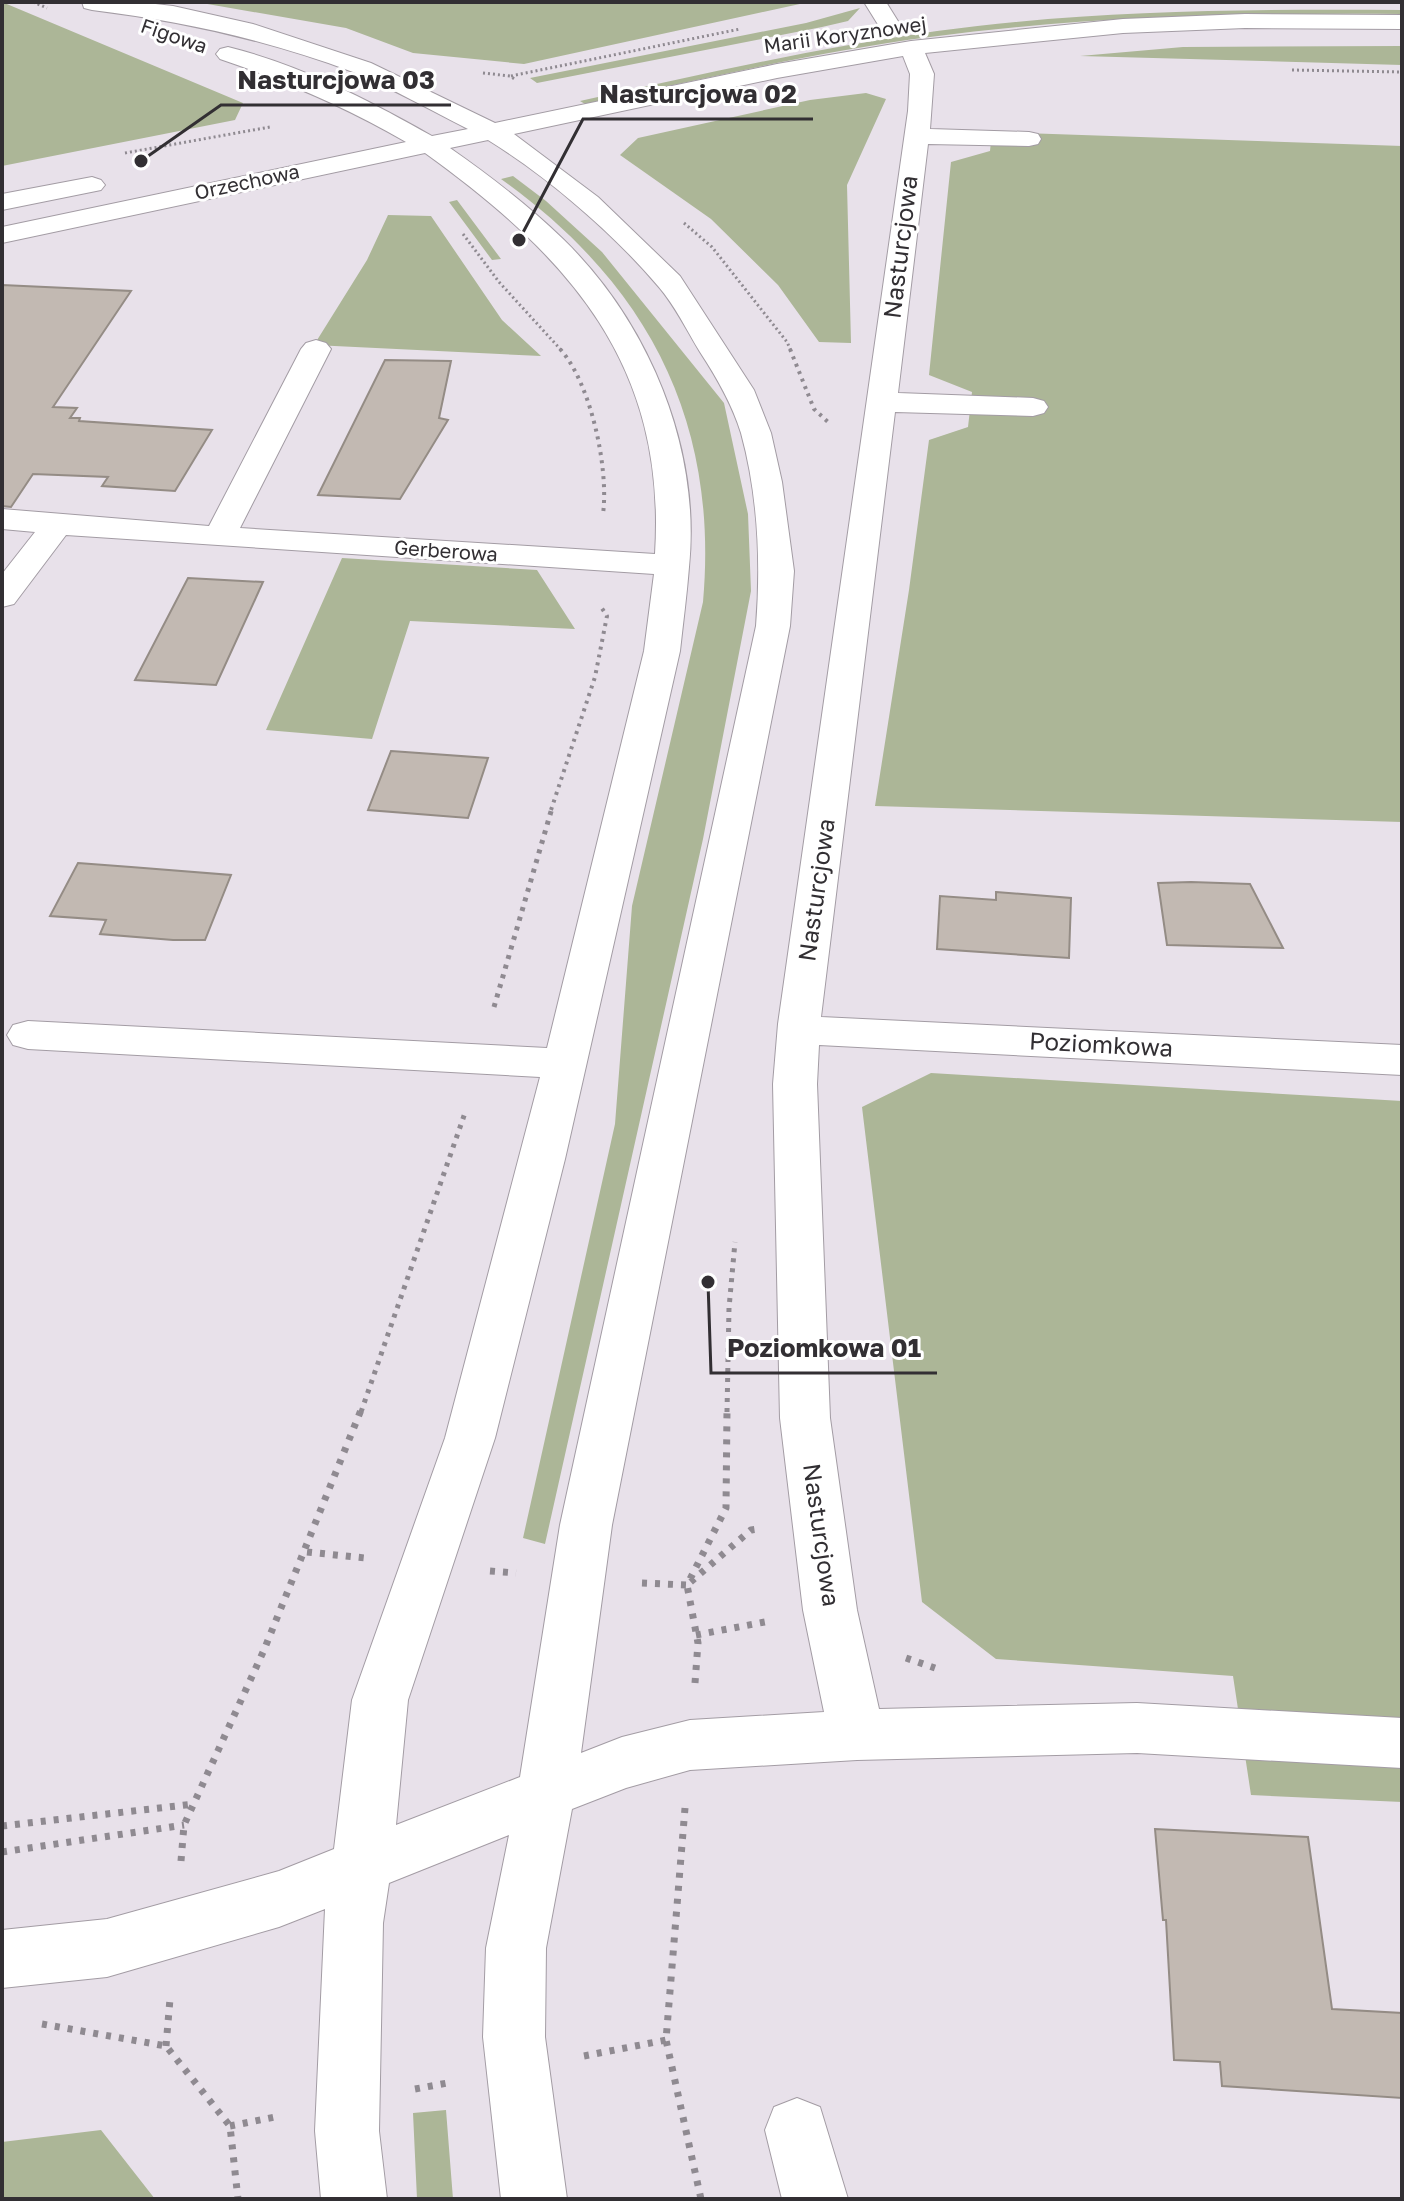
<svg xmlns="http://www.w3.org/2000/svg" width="1404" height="2201" viewBox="0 0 1404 2201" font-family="'Golos Text',sans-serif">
<rect width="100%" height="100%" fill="#e8e1ea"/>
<path fill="#acb697" d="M 2,2 L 243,103 L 235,120 L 2,166 Z
M 196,2 L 809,2 L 524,64 L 413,53 L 346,28 Z
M 860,8 L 848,21 L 822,27 L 537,83 L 530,78 L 806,23 Z
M 1402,10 L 1402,14 C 1244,13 1087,16 930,37 C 814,52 700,80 585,104 L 580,101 C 698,75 816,48 937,31 C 1091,10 1247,9 1402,10 Z
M 1402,46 L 1402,65 L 1080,56 L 1183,47 Z
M 866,93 L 886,99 L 847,185 L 851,343 L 819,342 L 778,285 L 711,219 L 620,155 L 638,138 L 810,100 Z
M 992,132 L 1402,146 L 1402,822 L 875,806 L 909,590 L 929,440 L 968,427 L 972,392 L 929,375 L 951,162 L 990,151 Z
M 513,176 L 546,201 L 602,252 L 724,403 L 748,514 L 751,591 L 703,839 L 545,1544 L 523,1538 L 615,1124 L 632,906 L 703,602 C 719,421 648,284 501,179 Z
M 457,200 L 501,259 L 492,260 L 449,202 Z
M 388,215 L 431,216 L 502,320 L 541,356 L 314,345 L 367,260 Z
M 342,558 L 537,570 L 575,629 L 410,621 L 372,739 L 266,730 Z
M 931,1073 L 1402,1101 L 1402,1802 L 1251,1795 L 1233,1676 L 996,1659 L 922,1602 L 862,1107 Z
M 446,2110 L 453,2199 L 417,2199 L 413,2113 Z
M 101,2130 L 155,2199 L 2,2199 L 2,2142 Z"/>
<path fill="#c2b9b2" stroke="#948c85" stroke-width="2" d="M 2,285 L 131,291 L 53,407 L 77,408 L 70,418 L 80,418 L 79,421 L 212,430 L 175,491 L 102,486 L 108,477 L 33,474 L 11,507 L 2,506 Z
M 385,360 L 451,361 L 439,418 L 448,420 L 400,499 L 318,495 Z
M 188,578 L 263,582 L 216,685 L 135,680 Z
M 391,751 L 488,758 L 468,818 L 368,810 Z
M 78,863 L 131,867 L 231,875 L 205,940 L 173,940 L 100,934 L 106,920 L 50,916 Z
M 1191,882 L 1250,884 L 1283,948 L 1167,945 L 1158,883 Z
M 996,892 L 1071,898 L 1069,958 L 937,949 L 940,896 L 996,900 Z
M 1155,1829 L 1308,1837 L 1332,2009 L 1402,2013 L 1402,2098 L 1222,2086 L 1220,2062 L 1174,2060 L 1166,1920 L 1163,1920 Z"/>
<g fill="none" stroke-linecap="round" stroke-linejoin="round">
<g stroke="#a39ca4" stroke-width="2">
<path id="minor" d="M 82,2 L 138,2 L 173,6 L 253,24 L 371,63 L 495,123 L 777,64 L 911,41 L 1123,19 L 1245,14 L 1402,15 L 1402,29 L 1245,28 L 1123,33 L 925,53 L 934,74 L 930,129 L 1029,132 L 1038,134 L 1041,139 L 1038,144 L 1029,146 L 928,144 L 898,393 L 1033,398 L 1044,401 L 1048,407 L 1044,413 L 1033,416 L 895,412 L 821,1017 L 1402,1045 L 1402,1075 L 819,1045 L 817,1084 L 830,1418 L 857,1610 L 879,1709 L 1137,1703 L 1402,1718 L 1402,1768 L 1137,1753 L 857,1760 L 690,1770 L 626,1788 L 572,1809 L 546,1948 L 545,2037 L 567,2199 L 501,2199 L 483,2037 L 486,1948 L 509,1835 L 389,1883 L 383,1923 L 379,2131 L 387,2199 L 321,2199 L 315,2131 L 325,1909 L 279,1927 L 107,1977 L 2,1988 L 2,1930 L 107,1919 L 279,1871 L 334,1849 L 352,1700 L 445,1438 L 540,1077 L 28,1049 L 13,1045 L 7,1035 L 13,1025 L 28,1021 L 547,1048 L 644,651 L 654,574 L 66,535 L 14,604 L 2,607 L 2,574 L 35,532 L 2,529 L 2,509 L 209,526 L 301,349 L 306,343 L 316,340 L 326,343 L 331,349 L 240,528 L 655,554 C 667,364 569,257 425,153 L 2,243 L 2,227 L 406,142 C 346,107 285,81 220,59 L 216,54 L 220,49 L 228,47 C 301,65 368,100 432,136 L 468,129 C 430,110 392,88 353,72 C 268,40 182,21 92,10 L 84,8 ZM 903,56 L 910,74 L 908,111 L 778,1024 L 773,1084 L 780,1418 L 803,1610 L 824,1712 L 690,1720 L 622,1737 L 581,1753 L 612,1525 L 790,626 L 794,571 L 782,482 L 771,433 L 754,390 L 680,276 L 598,197 L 514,134 L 777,78 ZM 488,140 C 548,177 612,232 658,286 C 675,305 687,331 700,352 C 717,378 732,404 741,433 C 758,495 761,563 756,626 L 560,1525 L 520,1777 L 396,1825 L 408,1700 L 495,1438 L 565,1159 L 680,651 C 683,623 687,594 689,567 C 701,448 649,323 563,239 C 528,205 490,176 450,148 Z
M 864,2 L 886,2 L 901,26 L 898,31 L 882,31 Z
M 92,177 L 101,180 L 105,185 L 101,190 L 2,210 L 2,194 Z
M 797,2098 L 820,2107 L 848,2199 L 782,2199 L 765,2130 L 774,2107 Z"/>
</g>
<path stroke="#8f8a91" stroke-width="3" stroke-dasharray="2 3" stroke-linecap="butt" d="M 33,2 L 47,8
M 1292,70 L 1402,72
M 483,73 L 510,76 L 516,80
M 511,76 L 740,29
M 125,153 L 270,127
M 684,223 L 712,247 L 787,342 L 791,351
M 463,234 L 499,282 L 562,351"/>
<path stroke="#8f8a91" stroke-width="4" stroke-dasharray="3 5" stroke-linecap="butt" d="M 560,349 C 591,383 609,469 603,514
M 790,349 L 814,409 L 828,422
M 551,810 L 595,677 L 607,616 L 601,607"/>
<path stroke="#8f8a91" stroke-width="5" stroke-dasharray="4 6" stroke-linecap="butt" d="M 494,1007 L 552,808
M 361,1412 L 466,1110
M 727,1412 L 729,1308 L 735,1242"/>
<path stroke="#8f8a91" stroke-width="7" stroke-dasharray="5 8" stroke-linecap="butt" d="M 307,1552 L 365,1558
M 490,1571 L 516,1573
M 642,1583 L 687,1585 L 726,1508 L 727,1410
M 696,1635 L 770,1621
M 906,1658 L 935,1668
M 695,1683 L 698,1643 L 687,1585 L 751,1530 L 758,1529
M 685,1808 L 666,2040 L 701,2199
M 2,1826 L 194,1804
M 2,1852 L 184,1825
M 181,1861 L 184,1825 L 264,1650 L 361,1410
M 42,2024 L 166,2046 L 230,2126 L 238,2199
M 166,2046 L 170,1999
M 584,2056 L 666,2040
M 415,2089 L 453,2082
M 230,2126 L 280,2116"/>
<use href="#minor" fill="#fff" fill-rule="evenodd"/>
</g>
<g text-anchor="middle" stroke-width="6" stroke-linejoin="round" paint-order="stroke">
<g font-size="20" fill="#322f33" stroke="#fff">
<text transform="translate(845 35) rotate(-8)" y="7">Marii Koryznowej</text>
<text transform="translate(174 36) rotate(19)" y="7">Figowa</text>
<text transform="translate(247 182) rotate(-12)" y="7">Orzechowa</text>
<text transform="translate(446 551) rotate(4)" y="7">Gerberowa</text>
</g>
<g font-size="24" fill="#322f33" stroke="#fff">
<text transform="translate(901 247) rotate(-83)" y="8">Nasturcjowa</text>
<text transform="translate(817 890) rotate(-82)" y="8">Nasturcjowa</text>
<text transform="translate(1101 1045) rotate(3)" y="8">Poziomkowa</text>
<text transform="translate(821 1535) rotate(82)" y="8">Nasturcjowa</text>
</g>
</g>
<path fill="none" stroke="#322f33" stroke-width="3" d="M141 161L221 105H451M519 240L583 119H813M708 1282L711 1373H937"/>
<g fill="#322f33" stroke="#fff" stroke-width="3">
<circle cx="141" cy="161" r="8"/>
<circle cx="519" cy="240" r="8"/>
<circle cx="708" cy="1282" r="8"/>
</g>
<g font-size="26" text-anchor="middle" font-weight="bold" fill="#322f33" stroke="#fff" stroke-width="6" stroke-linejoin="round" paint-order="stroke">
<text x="336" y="89">Nasturcjowa 03</text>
<text x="698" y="103">Nasturcjowa 02</text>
<text x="824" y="1357">Poziomkowa 01</text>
</g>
<rect width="1404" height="2201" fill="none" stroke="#322f33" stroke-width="8"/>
</svg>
